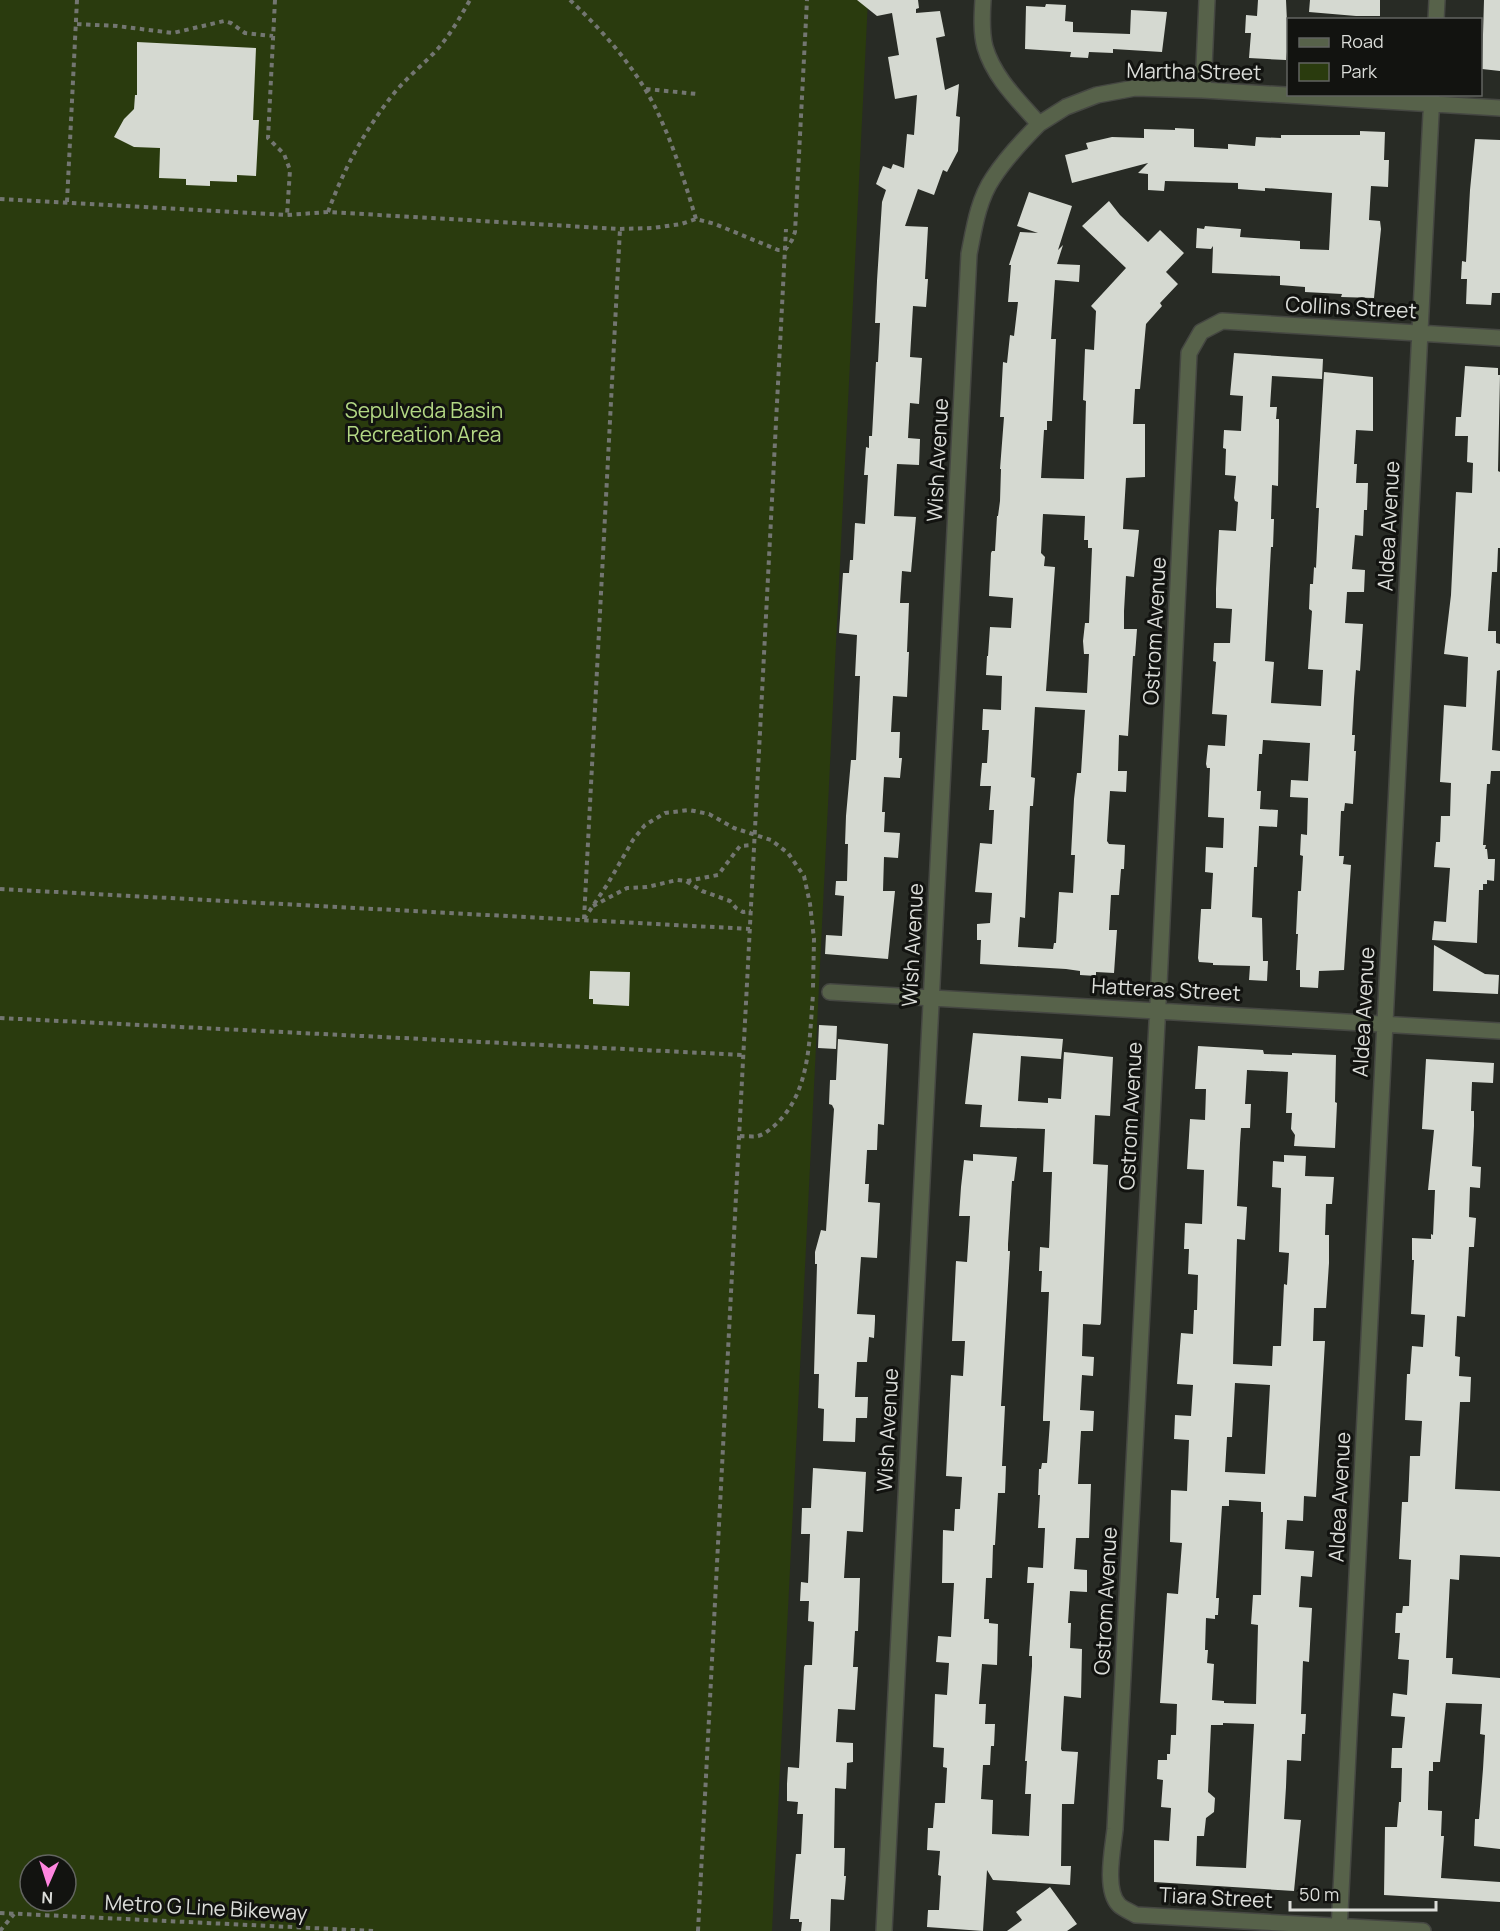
<svg xmlns="http://www.w3.org/2000/svg" width="1500" height="1931" viewBox="0 0 1500 1931" font-family="Manrope,sans-serif">
<rect width="100%" height="100%" fill="#282b25"/>
<path fill="#2a3b0e" fill-rule="evenodd" d="M 0,0 L 868,0 L 772,1931 L 0,1931 ZM 30,1865 L 66,1865 L 66,1901 L 30,1901 Z"/>
<path fill="#d5d9d1" fill-rule="evenodd" d="M 857,0 L 918,0 L 919,8 L 916,9 L 916,13 L 940,11 L 945,36 L 936,38 L 945,90 L 959,84 L 956,116 L 960,117 L 958,151 L 947,172 L 943,170 L 934,195 L 918,189 L 905,226 L 928,227 L 925,279 L 928,279 L 926,307 L 913,306 L 910,357 L 922,358 L 919,404 L 910,403 L 908,438 L 920,439 L 919,465 L 897,464 L 894,516 L 916,517 L 911,572 L 902,571 L 900,603 L 909,603 L 907,652 L 909,652 L 907,697 L 893,696 L 891,732 L 900,732 L 899,758 L 902,758 L 900,778 L 884,777 L 882,812 L 885,812 L 884,832 L 900,833 L 898,858 L 884,857 L 883,891 L 895,891 L 888,959 L 825,954 L 826,935 L 842,936 L 844,896 L 835,895 L 836,881 L 847,881 L 848,844 L 845,844 L 846,816 L 851,760 L 856,760 L 860,676 L 855,676 L 857,635 L 839,633 L 843,573 L 849,573 L 850,560 L 853,560 L 855,523 L 865,524 L 868,475 L 864,475 L 866,447 L 869,448 L 869,436 L 872,436 L 876,362 L 878,362 L 880,323 L 875,323 L 877,281 L 882,202 L 886,190 L 876,184 L 883,166 L 891,169 L 893,164 L 904,168 L 907,134 L 914,135 L 917,95 L 895,99 L 888,57 L 899,55 L 892,13 L 877,16 Z
M 1258,0 L 1286,0 L 1288,44 L 1286,60 L 1249,58 L 1251,33 L 1245,33 L 1246,15 L 1257,16 Z
M 1310,0 L 1380,0 L 1380,16 L 1356,16 L 1309,12 Z
M 1484,0 L 1500,0 L 1500,71 L 1482,69 Z
M 1046,4 L 1066,5 L 1065,21 L 1073,22 L 1073,32 L 1130,34 L 1131,10 L 1167,12 L 1162,52 L 1113,49 L 1113,53 L 1089,52 L 1088,58 L 1070,57 L 1071,52 L 1025,49 L 1026,6 L 1045,7 Z
M 137,42 L 256,48 L 253,120 L 259,120 L 256,176 L 237,175 L 237,182 L 210,181 L 210,186 L 186,185 L 186,179 L 159,178 L 160,148 L 134,147 L 114,137 L 124,119 L 134,109 L 135,95 L 137,95 Z
M 1175,128 L 1194,129 L 1194,147 L 1228,149 L 1228,144 L 1255,146 L 1256,137 L 1281,138 L 1281,135 L 1360,135 L 1360,131 L 1385,132 L 1384,160 L 1389,160 L 1388,187 L 1371,186 L 1369,220 L 1380,221 L 1381,229 L 1374,298 L 1341,297 L 1342,294 L 1305,292 L 1305,287 L 1280,285 L 1280,276 L 1212,273 L 1213,246 L 1211,249 L 1196,248 L 1197,228 L 1204,229 L 1205,226 L 1241,229 L 1240,237 L 1300,241 L 1300,249 L 1329,250 L 1332,193 L 1265,188 L 1265,191 L 1238,189 L 1238,183 L 1165,181 L 1164,191 L 1148,190 L 1148,174 L 1138,173 L 1148,163 L 1072,183 L 1065,155 L 1088,149 L 1086,143 L 1112,137 L 1144,138 L 1144,129 L 1175,130 Z
M 1475,139 L 1500,140 L 1500,293 L 1492,293 L 1491,305 L 1466,304 L 1467,279 L 1461,279 L 1462,261 L 1466,262 L 1470,190 Z
M 1029,192 L 1072,206 L 1058,250 L 1063,245 L 1057,264 L 1080,265 L 1079,282 L 1055,280 L 1051,339 L 1056,339 L 1052,421 L 1047,421 L 1047,430 L 1044,430 L 1041,478 L 1084,479 L 1086,401 L 1083,400 L 1085,349 L 1094,350 L 1096,311 L 1091,306 L 1126,268 L 1082,226 L 1109,201 L 1120,215 L 1148,242 L 1160,230 L 1184,253 L 1166,272 L 1178,284 L 1160,303 L 1162,306 L 1146,324 L 1140,389 L 1135,389 L 1133,424 L 1145,424 L 1145,477 L 1126,478 L 1123,529 L 1139,530 L 1134,577 L 1126,576 L 1124,611 L 1124,629 L 1137,629 L 1135,656 L 1133,656 L 1128,736 L 1119,735 L 1118,771 L 1127,771 L 1126,792 L 1110,791 L 1107,841 L 1109,844 L 1125,845 L 1124,869 L 1121,869 L 1119,895 L 1111,895 L 1109,930 L 1117,930 L 1114,973 L 1096,972 L 1096,976 L 1080,975 L 1080,971 L 1066,969 L 980,964 L 981,940 L 977,940 L 977,924 L 990,923 L 992,893 L 975,892 L 980,843 L 992,844 L 994,810 L 989,810 L 991,786 L 980,786 L 982,763 L 987,763 L 989,730 L 982,730 L 983,709 L 1001,710 L 1002,676 L 986,675 L 987,656 L 988,656 L 990,627 L 1011,628 L 1013,598 L 989,596 L 991,553 L 992,551 L 995,551 L 997,516 L 998,516 L 1000,501 L 1001,469 L 1000,469 L 1004,417 L 1000,417 L 1003,362 L 1007,363 L 1010,335 L 1014,336 L 1018,302 L 1008,302 L 1011,265 L 1009,265 L 1020,232 L 1038,233 L 1017,226 ZM 1043,514 L 1085,516 L 1084,540 L 1088,540 L 1088,548 L 1092,548 L 1089,623 L 1085,623 L 1083,641 L 1084,654 L 1089,654 L 1087,693 L 1046,691 L 1055,567 L 1044,566 L 1045,557 L 1041,553 ZM 1035,707 L 1085,710 L 1081,773 L 1077,773 L 1074,799 L 1071,855 L 1075,855 L 1073,893 L 1059,892 L 1056,943 L 1054,943 L 1053,949 L 1018,947 L 1020,917 L 1025,918 L 1030,806 L 1033,806 L 1035,778 L 1031,777 Z
M 1234,353 L 1323,359 L 1322,379 L 1272,376 L 1270,407 L 1277,407 L 1276,419 L 1279,419 L 1279,427 L 1278,486 L 1272,485 L 1271,519 L 1274,519 L 1273,547 L 1271,547 L 1265,661 L 1274,662 L 1271,703 L 1321,706 L 1323,670 L 1308,669 L 1312,611 L 1309,609 L 1310,584 L 1313,584 L 1314,567 L 1316,568 L 1319,508 L 1316,508 L 1324,372 L 1373,377 L 1373,431 L 1356,430 L 1354,464 L 1357,464 L 1356,483 L 1368,483 L 1367,510 L 1364,510 L 1363,536 L 1355,535 L 1352,569 L 1365,570 L 1364,592 L 1347,592 L 1345,623 L 1363,624 L 1360,671 L 1356,670 L 1354,698 L 1352,735 L 1355,735 L 1354,751 L 1356,751 L 1353,804 L 1345,803 L 1344,811 L 1341,811 L 1339,856 L 1344,856 L 1343,864 L 1351,865 L 1344,970 L 1319,971 L 1318,988 L 1300,987 L 1300,970 L 1296,970 L 1298,934 L 1296,934 L 1298,891 L 1301,891 L 1303,856 L 1300,855 L 1301,834 L 1307,835 L 1308,798 L 1290,797 L 1291,780 L 1308,781 L 1310,743 L 1263,740 L 1262,754 L 1259,754 L 1257,791 L 1261,791 L 1260,809 L 1278,810 L 1277,827 L 1259,826 L 1257,867 L 1254,867 L 1252,917 L 1262,918 L 1263,961 L 1268,961 L 1267,981 L 1249,980 L 1250,966 L 1213,965 L 1213,963 L 1199,962 L 1198,958 L 1201,909 L 1211,909 L 1213,873 L 1205,872 L 1206,847 L 1223,848 L 1224,818 L 1208,817 L 1210,768 L 1207,768 L 1206,764 L 1208,745 L 1225,746 L 1227,715 L 1212,714 L 1216,662 L 1213,661 L 1214,643 L 1230,643 L 1232,609 L 1216,608 L 1216,589 L 1219,530 L 1236,531 L 1238,502 L 1235,501 L 1234,498 L 1236,476 L 1225,475 L 1226,449 L 1223,448 L 1224,430 L 1241,431 L 1243,396 L 1230,395 Z
M 1465,366 L 1498,368 L 1498,375 L 1500,375 L 1498,471 L 1500,472 L 1500,548 L 1498,548 L 1497,572 L 1492,572 L 1488,631 L 1496,631 L 1496,643 L 1500,644 L 1500,670 L 1497,671 L 1492,750 L 1500,751 L 1500,771 L 1491,771 L 1490,784 L 1487,784 L 1483,845 L 1486,845 L 1485,849 L 1487,849 L 1488,859 L 1495,859 L 1494,881 L 1487,880 L 1487,884 L 1483,884 L 1483,890 L 1479,890 L 1477,943 L 1432,940 L 1434,921 L 1446,922 L 1450,868 L 1434,867 L 1436,842 L 1440,842 L 1441,816 L 1450,816 L 1451,783 L 1440,782 L 1444,705 L 1466,707 L 1468,657 L 1444,654 L 1451,595 L 1456,492 L 1472,493 L 1473,463 L 1467,462 L 1468,436 L 1455,436 L 1456,417 L 1461,417 Z
M 1434,945 L 1485,974 L 1499,975 L 1498,994 L 1433,991 Z
M 590,971 L 630,972 L 629,1006 L 593,1004 L 593,999 L 589,999 Z
M 819,1025 L 837,1026 L 836,1049 L 818,1048 Z
M 973,1033 L 1063,1039 L 1061,1059 L 1021,1056 L 1018,1101 L 1048,1103 L 1048,1098 L 1061,1099 L 1064,1052 L 1113,1057 L 1110,1116 L 1095,1115 L 1093,1164 L 1108,1165 L 1101,1323 L 1100,1325 L 1083,1324 L 1082,1356 L 1094,1357 L 1093,1376 L 1082,1375 L 1080,1410 L 1094,1411 L 1093,1431 L 1081,1431 L 1078,1484 L 1091,1484 L 1089,1538 L 1076,1538 L 1074,1569 L 1087,1570 L 1087,1592 L 1070,1591 L 1068,1623 L 1071,1623 L 1070,1648 L 1082,1649 L 1081,1698 L 1064,1696 L 1061,1749 L 1062,1751 L 1078,1752 L 1074,1804 L 1062,1804 L 1061,1866 L 1071,1866 L 1070,1885 L 993,1880 L 987,1870 L 983,1931 L 927,1927 L 928,1910 L 939,1910 L 941,1876 L 938,1875 L 940,1851 L 927,1850 L 928,1828 L 933,1828 L 935,1803 L 945,1803 L 947,1768 L 943,1767 L 944,1748 L 933,1747 L 935,1694 L 947,1695 L 949,1663 L 936,1662 L 938,1636 L 951,1637 L 954,1583 L 942,1583 L 943,1530 L 954,1531 L 955,1509 L 960,1509 L 962,1477 L 946,1476 L 951,1375 L 963,1376 L 965,1341 L 952,1341 L 956,1261 L 967,1262 L 970,1216 L 959,1216 L 961,1187 L 964,1160 L 973,1161 L 973,1154 L 1017,1157 L 1014,1181 L 1012,1181 L 1008,1244 L 1008,1251 L 1010,1251 L 1001,1406 L 1005,1406 L 1002,1466 L 1006,1466 L 1005,1493 L 998,1493 L 995,1545 L 993,1545 L 992,1578 L 986,1578 L 984,1619 L 989,1619 L 989,1623 L 998,1624 L 997,1665 L 982,1664 L 979,1704 L 986,1704 L 985,1724 L 995,1724 L 994,1746 L 991,1746 L 990,1765 L 983,1765 L 981,1799 L 993,1800 L 992,1834 L 1029,1836 L 1031,1794 L 1025,1794 L 1027,1761 L 1025,1761 L 1032,1666 L 1032,1656 L 1029,1656 L 1034,1583 L 1027,1583 L 1028,1567 L 1043,1568 L 1045,1528 L 1038,1528 L 1040,1495 L 1038,1495 L 1039,1469 L 1041,1469 L 1042,1463 L 1047,1463 L 1050,1421 L 1043,1421 L 1043,1417 L 1049,1292 L 1041,1292 L 1042,1271 L 1039,1271 L 1040,1247 L 1049,1248 L 1052,1172 L 1043,1172 L 1045,1129 L 980,1127 L 982,1105 L 965,1104 Z
M 838,1039 L 888,1044 L 884,1125 L 878,1124 L 877,1150 L 867,1150 L 865,1184 L 869,1184 L 868,1202 L 880,1203 L 877,1258 L 861,1257 L 857,1314 L 875,1315 L 875,1320 L 874,1338 L 869,1337 L 867,1362 L 857,1362 L 855,1397 L 868,1397 L 867,1418 L 856,1418 L 855,1442 L 823,1441 L 824,1409 L 818,1408 L 819,1374 L 814,1374 L 817,1264 L 815,1264 L 815,1252 L 821,1230 L 826,1231 L 834,1109 L 832,1105 L 829,1104 L 830,1080 L 836,1080 Z
M 1198,1046 L 1263,1050 L 1264,1054 L 1292,1055 L 1292,1053 L 1336,1055 L 1335,1102 L 1337,1103 L 1335,1148 L 1294,1146 L 1295,1135 L 1291,1129 L 1292,1113 L 1286,1113 L 1288,1072 L 1247,1070 L 1245,1104 L 1251,1104 L 1250,1128 L 1241,1128 L 1240,1143 L 1237,1206 L 1247,1207 L 1245,1240 L 1237,1239 L 1233,1364 L 1272,1366 L 1273,1346 L 1281,1346 L 1284,1284 L 1287,1285 L 1289,1253 L 1279,1252 L 1281,1188 L 1272,1187 L 1273,1161 L 1284,1162 L 1284,1155 L 1306,1156 L 1305,1176 L 1334,1177 L 1332,1204 L 1326,1204 L 1325,1235 L 1329,1235 L 1329,1263 L 1326,1308 L 1314,1308 L 1313,1341 L 1325,1341 L 1316,1497 L 1304,1496 L 1303,1521 L 1287,1520 L 1285,1549 L 1314,1551 L 1312,1577 L 1301,1576 L 1299,1607 L 1312,1608 L 1309,1662 L 1303,1661 L 1301,1714 L 1306,1714 L 1305,1734 L 1302,1734 L 1301,1761 L 1287,1760 L 1286,1787 L 1284,1819 L 1301,1820 L 1294,1891 L 1154,1882 L 1154,1840 L 1169,1841 L 1171,1808 L 1161,1807 L 1163,1780 L 1157,1779 L 1158,1760 L 1167,1760 L 1167,1754 L 1170,1754 L 1171,1735 L 1176,1735 L 1177,1704 L 1160,1703 L 1167,1593 L 1178,1594 L 1182,1543 L 1170,1542 L 1171,1490 L 1187,1491 L 1189,1440 L 1174,1439 L 1175,1415 L 1191,1416 L 1193,1385 L 1177,1384 L 1181,1333 L 1193,1334 L 1194,1310 L 1197,1310 L 1198,1275 L 1188,1274 L 1189,1249 L 1184,1249 L 1185,1223 L 1202,1224 L 1204,1170 L 1187,1169 L 1190,1119 L 1205,1120 L 1206,1089 L 1195,1089 ZM 1235,1383 L 1270,1385 L 1265,1474 L 1225,1472 L 1227,1437 L 1232,1437 ZM 1229,1500 L 1261,1502 L 1261,1512 L 1263,1512 L 1261,1595 L 1253,1595 L 1251,1624 L 1258,1625 L 1256,1704 L 1224,1703 L 1224,1701 L 1212,1700 L 1214,1664 L 1207,1663 L 1208,1650 L 1205,1650 L 1206,1618 L 1215,1619 L 1215,1615 L 1218,1615 L 1219,1598 L 1216,1598 L 1222,1506 L 1229,1506 ZM 1223,1723 L 1254,1724 L 1246,1868 L 1196,1866 L 1197,1836 L 1204,1836 L 1206,1818 L 1214,1812 L 1215,1798 L 1208,1792 L 1211,1725 L 1223,1725 Z
M 1426,1059 L 1494,1063 L 1493,1083 L 1472,1082 L 1471,1111 L 1474,1111 L 1474,1126 L 1472,1166 L 1481,1167 L 1480,1188 L 1470,1187 L 1469,1217 L 1476,1218 L 1474,1247 L 1469,1247 L 1465,1317 L 1457,1316 L 1455,1356 L 1460,1357 L 1459,1376 L 1471,1377 L 1470,1402 L 1460,1402 L 1455,1489 L 1500,1491 L 1500,1557 L 1460,1555 L 1459,1580 L 1450,1579 L 1446,1658 L 1453,1658 L 1452,1674 L 1500,1678 L 1500,1849 L 1474,1846 L 1475,1819 L 1479,1819 L 1483,1769 L 1485,1735 L 1480,1734 L 1482,1704 L 1446,1703 L 1440,1762 L 1433,1762 L 1433,1771 L 1429,1771 L 1428,1804 L 1428,1810 L 1442,1811 L 1441,1836 L 1444,1836 L 1441,1878 L 1500,1882 L 1500,1902 L 1384,1895 L 1385,1827 L 1397,1827 L 1399,1802 L 1401,1802 L 1402,1768 L 1391,1768 L 1392,1748 L 1402,1748 L 1405,1717 L 1391,1716 L 1393,1693 L 1407,1695 L 1409,1660 L 1398,1659 L 1400,1633 L 1395,1633 L 1396,1613 L 1402,1613 L 1403,1606 L 1409,1606 L 1411,1560 L 1399,1559 L 1402,1502 L 1408,1502 L 1410,1456 L 1420,1456 L 1422,1421 L 1405,1420 L 1407,1374 L 1410,1374 L 1412,1346 L 1423,1347 L 1425,1315 L 1411,1314 L 1414,1260 L 1412,1260 L 1412,1238 L 1431,1239 L 1431,1234 L 1433,1235 L 1435,1190 L 1428,1190 L 1434,1130 L 1422,1129 Z
M 813,1468 L 866,1472 L 863,1532 L 847,1531 L 844,1578 L 860,1578 L 858,1631 L 855,1631 L 853,1667 L 858,1667 L 855,1710 L 838,1709 L 836,1742 L 853,1743 L 853,1762 L 847,1763 L 846,1789 L 835,1788 L 834,1848 L 845,1848 L 844,1876 L 846,1876 L 844,1900 L 831,1899 L 830,1931 L 801,1931 L 802,1922 L 799,1922 L 799,1919 L 790,1919 L 796,1854 L 801,1854 L 803,1814 L 797,1814 L 798,1802 L 787,1801 L 787,1784 L 788,1767 L 799,1768 L 804,1667 L 805,1665 L 812,1665 L 814,1622 L 808,1621 L 809,1601 L 800,1601 L 801,1582 L 808,1583 L 810,1534 L 801,1534 L 802,1508 L 811,1508 Z
M 1050,1887 L 1077,1924 L 1067,1931 L 1007,1931 L 1022,1920 L 1016,1912 Z"/>
<g fill="none" stroke-linecap="round" stroke-linejoin="round">
<g stroke="#454742" stroke-width="18">
<path id="minor" d="M 1436,20 L 1437,0
M 1203,90 L 1207,0
M 1039,124 L 1066,107 L 1097,95 L 1135,88 L 1203,90 L 1500,108
M 830,992 L 1500,1031
M 884,1931 L 969,254 C 974,229 978,200 993,178 C 1006,158 1022,141 1039,124 C 1019,101 994,78 985,47 C 981,32 982,15 983,0
M 1339,1931 L 1432,94
M 1423,1931 L 1136,1915 C 1131,1912 1123,1909 1119,1905 C 1104,1890 1113,1848 1115,1829 L 1159,984 L 1189,353 L 1201,332 L 1222,321 L 1500,338"/>
</g>
<path stroke="#737671" stroke-width="4" stroke-dasharray="4.5 4.5" stroke-linecap="butt" d="M 275,0 L 268,138 L 284,154 L 290,170 L 287,215
M 570,0 C 607,35 642,75 662,122 C 676,153 686,186 696,219
M 77,24 L 117,26 L 173,33 L 224,21 L 231,23 L 245,33 L 273,36
M 646,89 L 697,94
M 0,199 L 287,215 L 328,212 L 620,229 L 653,228 L 681,224 L 696,219 L 715,224 L 778,250 L 784,250
M 67,202 L 77,0
M 328,212 C 344,168 366,128 395,92 C 407,78 421,66 434,53 C 449,37 459,19 470,0
M 785,250 L 792,240 L 795,232 L 807,0
M 687,881 L 718,875 L 740,846 L 753,845
M 0,889 L 750,929
M 593,906 L 627,888 L 647,887 L 677,880 L 686,881 L 702,891 L 730,901 L 736,908 L 743,912 L 751,911
M 584,919 L 620,229
M 584,919 L 607,885 L 633,840 L 645,825 L 665,813 L 689,810 L 709,814 L 734,828 L 771,840 L 788,853 L 804,876 L 810,904 L 814,939 L 813,988
M 0,1018 L 744,1055
M 740,1136 C 746,1136 753,1137 758,1136 C 765,1134 769,1130 774,1126 C 811,1093 809,1040 813,995
M 0,1913 L 374,1931
M 0,1931 L 14,1914
M 698,1931 L 786,229"/>
<use href="#minor" stroke="#57624a" stroke-width="15"/>
</g>
<g text-anchor="middle" stroke-width="6" stroke-linejoin="round" paint-order="stroke">
<g font-size="21" fill="#dbddd9" stroke="#121310">
<text transform="translate(1194 72) rotate(1)" y="7">Martha Street</text>
<text transform="translate(1351 308) rotate(3)" y="7">Collins Street</text>
<text transform="translate(938 460) rotate(-87)" y="7">Wish Avenue</text>
<text transform="translate(1389 526) rotate(-87)" y="7">Aldea Avenue</text>
<text transform="translate(1155 631) rotate(-87)" y="7">Ostrom Avenue</text>
<text transform="translate(913 945) rotate(-87)" y="7">Wish Avenue</text>
<text transform="translate(1166 990) rotate(3)" y="7">Hatteras Street</text>
<text transform="translate(1364 1012) rotate(-87)" y="7">Aldea Avenue</text>
<text transform="translate(1131 1116) rotate(-87)" y="7">Ostrom Avenue</text>
<text transform="translate(888 1430) rotate(-87)" y="7">Wish Avenue</text>
<text transform="translate(1340 1497) rotate(-87)" y="7">Aldea Avenue</text>
<text transform="translate(1106 1601) rotate(-87)" y="7">Ostrom Avenue</text>
<text transform="translate(1216 1898) rotate(3)" y="7">Tiara Street</text>
<text transform="translate(206 1908) rotate(3)" y="7">Metro G Line Bikeway</text>
</g>
<g font-size="21" fill="#b3d884" stroke="#121310">
<text x="424" y="418">Sepulveda Basin<tspan x="424" dy="24">Recreation Area</tspan></text>
</g>
</g>
<rect x="1287" y="18" width="195" height="78" fill="#121310" stroke="#626460" stroke-width="1.5"/>
<rect x="1299" y="38" width="30" height="9" fill="#57624a" stroke="#626460" stroke-width="1.5"/>
<text x="1341" y="48" font-size="18" fill="#dbddd9">Road</text>
<rect x="1299" y="63" width="30" height="18" fill="#2a3b0e" stroke="#626460" stroke-width="1.5"/>
<text x="1341" y="78" font-size="18" fill="#dbddd9">Park</text>
<g transform="translate(48 1883) rotate(183)"><circle r="28" fill="#121310" stroke="#626460" stroke-width="1.5"/>
<path d="M0-4.5L10 22L0 15L-10 22Z" fill="#fe85df"/>
<text y="-9" font-size="16" font-weight="bold" text-anchor="middle" fill="#dbddd9">N</text>
</g>
<path d="M1290 1901v9h146v-9" fill="none" stroke="#dbddd9" stroke-width="3"/>
<text x="1299" y="1901" font-size="18" fill="#dbddd9" stroke="#121310" stroke-width="4.5" paint-order="stroke">50 m</text>
</svg>
